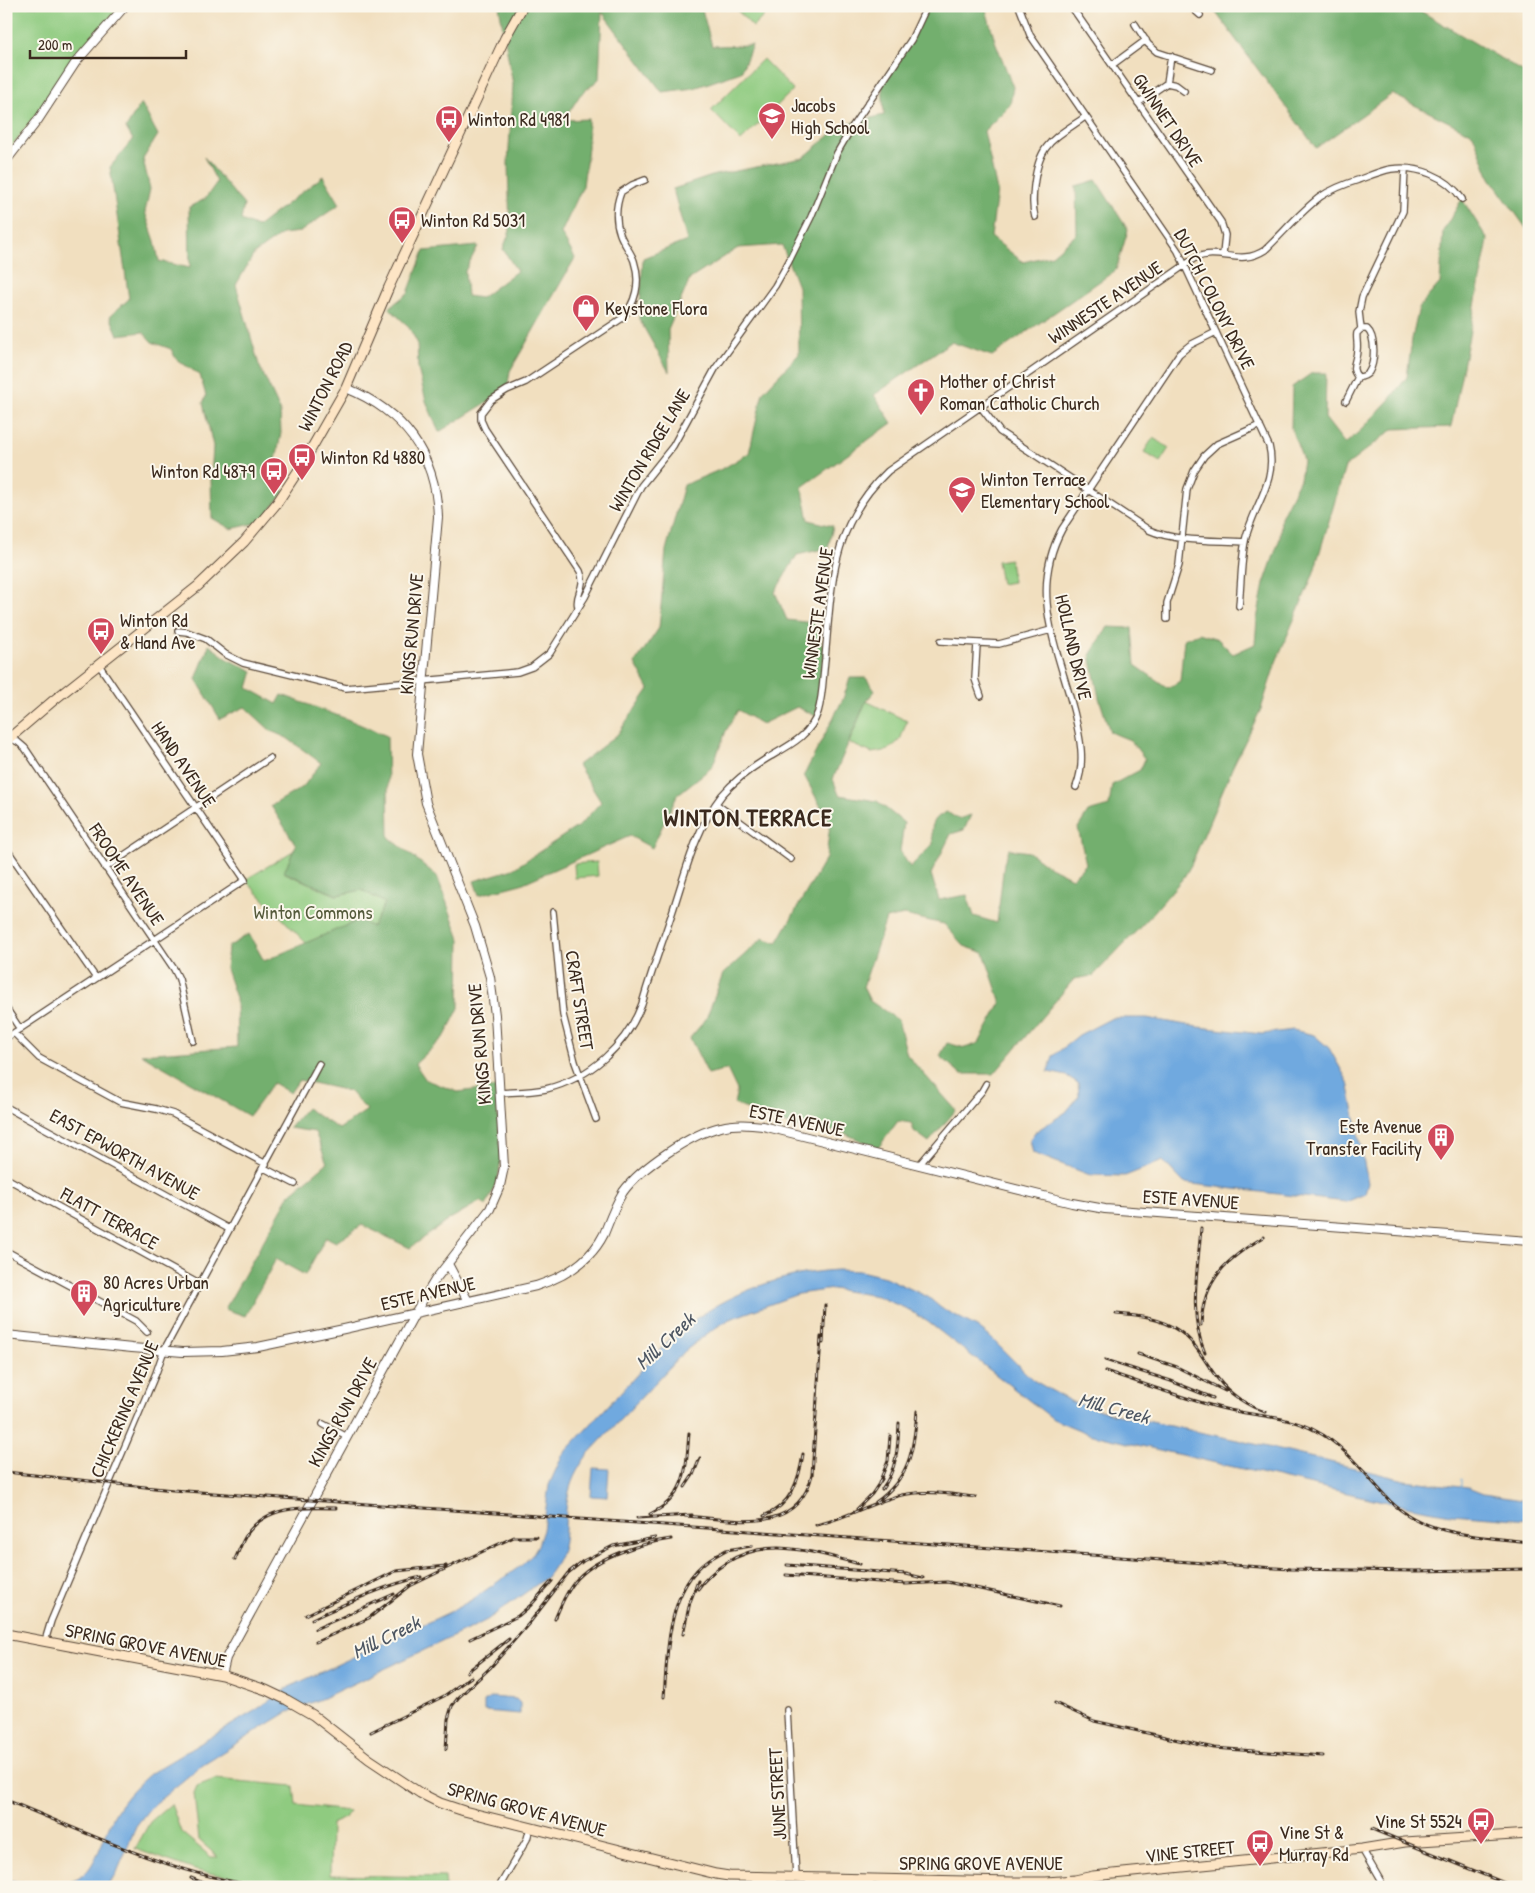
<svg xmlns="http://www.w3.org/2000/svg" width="1535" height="1893" viewBox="0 0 1535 1893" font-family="'Patrick Hand',sans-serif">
<rect width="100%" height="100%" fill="#fbf7ec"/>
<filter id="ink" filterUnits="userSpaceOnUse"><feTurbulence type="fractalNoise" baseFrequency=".02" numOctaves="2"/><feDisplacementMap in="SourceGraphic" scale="10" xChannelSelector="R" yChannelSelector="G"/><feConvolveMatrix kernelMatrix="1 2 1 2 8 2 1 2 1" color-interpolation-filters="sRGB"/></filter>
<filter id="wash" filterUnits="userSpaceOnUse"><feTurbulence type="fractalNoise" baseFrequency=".0096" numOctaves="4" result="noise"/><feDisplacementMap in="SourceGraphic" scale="20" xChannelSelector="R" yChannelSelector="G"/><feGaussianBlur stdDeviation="1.12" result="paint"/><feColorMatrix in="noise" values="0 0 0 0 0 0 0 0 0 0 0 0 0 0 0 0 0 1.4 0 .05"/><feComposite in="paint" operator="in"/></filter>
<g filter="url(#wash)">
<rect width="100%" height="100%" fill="#f1dfbf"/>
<path fill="#8fcb80" stroke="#657a4f" d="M 6,6 L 121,6 L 77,55 L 39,111 L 6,153 Z
M 733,6 L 774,6 L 753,27 Z
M 763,59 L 793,90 L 741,141 L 711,110 Z
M 1153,438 L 1169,448 L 1160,462 L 1144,452 Z
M 1010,559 L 1013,582 L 1001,584 L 997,561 Z
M 866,701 L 907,721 L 900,740 L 888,750 L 872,753 L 849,743 Z
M 293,851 L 285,873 L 336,895 L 362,890 L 385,903 L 372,927 L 359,920 L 306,943 L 245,880 Z
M 597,862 L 598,876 L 575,878 L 574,864 Z
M 215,1779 L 294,1786 L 296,1805 L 349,1811 L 345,1818 L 331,1824 L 330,1875 L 445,1877 L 446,1887 L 306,1886 L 251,1881 L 198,1871 L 135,1849 L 150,1822 L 171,1804 L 181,1832 L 211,1857 L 218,1857 L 199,1840 L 194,1793 L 197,1786 Z"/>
<path fill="#73af6e" stroke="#576c46" d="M 499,6 L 701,6 L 712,46 L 752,45 L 741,72 L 694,88 L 662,92 L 602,12 L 599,79 L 580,95 L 564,120 L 588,119 L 588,148 L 583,186 L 561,233 L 575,258 L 510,371 L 507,390 L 439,432 L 426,401 L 418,369 L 417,342 L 408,326 L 389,308 L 408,293 L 424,251 L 478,246 L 465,271 L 467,296 L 481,298 L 517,271 L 503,249 L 510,231 L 508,164 L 513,85 Z
M 927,6 L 985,6 L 995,41 L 1013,87 L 1010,105 L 984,131 L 997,191 L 991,237 L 1023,262 L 1052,255 L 1077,234 L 1076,186 L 1096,180 L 1128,230 L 1116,270 L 992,356 L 951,342 L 874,395 L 892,423 L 802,487 L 809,520 L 833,526 L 828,548 L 797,555 L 775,592 L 787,620 L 814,623 L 825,652 L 816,716 L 797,707 L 762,724 L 738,710 L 726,731 L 712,767 L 677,795 L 652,848 L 630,836 L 521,884 L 479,895 L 474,881 L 513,869 L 580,825 L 601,802 L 578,765 L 617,735 L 649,689 L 635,663 L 659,628 L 666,550 L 684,485 L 724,468 L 749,453 L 763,392 L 799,354 L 798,287 L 782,245 L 738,248 L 690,279 L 668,329 L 669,372 L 639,319 L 643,258 L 687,241 L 673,189 L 715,175 L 803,158 L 842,125 L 884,115 L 882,82 L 911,40 Z
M 1211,6 L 1412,6 L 1529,75 L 1529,232 L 1490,178 L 1473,134 L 1392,94 L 1316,148 Z
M 141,103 L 158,135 L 143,159 L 150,189 L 145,212 L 155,241 L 159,261 L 190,268 L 189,207 L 205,199 L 217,182 L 204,157 L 244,205 L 241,220 L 257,227 L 323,176 L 340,204 L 300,232 L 282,234 L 254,254 L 236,285 L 259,365 L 280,410 L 281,433 L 273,477 L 284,492 L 261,522 L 231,529 L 212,518 L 211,480 L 213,446 L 203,403 L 206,396 L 200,375 L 176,359 L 171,349 L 152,342 L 143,332 L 118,335 L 110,316 L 129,299 L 110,167 L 133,140 L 126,128 Z
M 1462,199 L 1488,240 L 1451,427 L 1393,429 L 1345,467 L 1313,575 L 1276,662 L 1261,709 L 1233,766 L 1191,865 L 1184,877 L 1147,920 L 1093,976 L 1074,979 L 994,1074 L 961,1074 L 940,1056 L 947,1043 L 965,1048 L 979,1043 L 1001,1003 L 984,953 L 964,946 L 944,924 L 904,915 L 886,919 L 863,987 L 870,1001 L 898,1020 L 907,1055 L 956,1110 L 929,1142 L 914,1131 L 911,1123 L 898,1121 L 878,1148 L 841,1132 L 794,1127 L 734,1104 L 737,1090 L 727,1069 L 708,1074 L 690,1038 L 706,1019 L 723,974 L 763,938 L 777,943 L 826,858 L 830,824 L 804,775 L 843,699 L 850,678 L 866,678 L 875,691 L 866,701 L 833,779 L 839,795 L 877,801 L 904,823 L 900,851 L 910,867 L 933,844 C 931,827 930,819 947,812 L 958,819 L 971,815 L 964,830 L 951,834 L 931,874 L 939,900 L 967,895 L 974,916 L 997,923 L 1004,863 L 1009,849 L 1029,852 L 1046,865 L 1072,878 L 1086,864 L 1078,828 L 1088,812 L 1109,806 L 1112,785 L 1140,770 L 1145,759 L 1130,740 L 1110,732 L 1099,698 L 1090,655 L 1108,627 L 1132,628 L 1135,665 L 1168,688 L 1180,681 L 1184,639 L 1199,633 L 1218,639 L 1233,654 L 1255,644 L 1257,619 L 1264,584 L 1280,538 L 1281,517 L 1300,479 L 1303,460 L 1291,428 L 1292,387 L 1312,373 L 1326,373 L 1325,418 L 1345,444 L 1360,431 L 1389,400 L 1407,377 L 1412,339 L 1419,307 L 1440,283 L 1443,231 Z
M 209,645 L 229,660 L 253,671 L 248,688 L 277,704 L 282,695 L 347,719 L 387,736 L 389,837 L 437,876 L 460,939 L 459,1008 L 445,1036 L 415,1064 L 426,1080 L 458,1092 L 496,1087 L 501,1159 L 498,1179 L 486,1206 L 481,1201 L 450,1219 L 410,1248 L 362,1225 L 336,1242 L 326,1237 L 305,1275 L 276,1259 L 245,1316 L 225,1309 L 290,1194 L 327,1163 L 315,1132 L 289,1128 L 306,1108 L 339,1129 L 367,1110 L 349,1091 L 299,1080 L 290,1093 L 273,1083 L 249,1116 L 141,1054 L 237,1047 L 236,998 L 226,969 L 228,947 L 249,934 L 264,961 L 359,920 L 372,927 L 385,903 L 362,890 L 337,895 L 284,872 L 296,845 L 271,806 L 303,787 L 321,763 L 287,738 L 271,731 L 245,707 L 220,719 L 196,679 Z"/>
<path fill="#6fa9df" stroke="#556a7e" d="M 1112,1018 L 1147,1018 L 1198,1027 L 1262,1034 L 1293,1030 L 1314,1035 L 1329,1048 L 1348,1082 L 1368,1183 L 1365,1194 L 1346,1202 L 1184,1183 L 1163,1161 L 1125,1176 L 1090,1175 L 1033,1153 L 1030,1139 L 1035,1132 L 1066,1112 L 1079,1096 L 1078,1083 L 1067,1076 L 1048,1072 L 1053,1056 L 1079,1035 Z
M 837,1270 L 860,1271 L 885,1277 L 928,1297 L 941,1308 L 977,1327 L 990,1337 L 1033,1380 L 1070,1401 L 1113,1414 L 1242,1441 L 1405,1480 L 1468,1488 L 1483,1494 L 1529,1501 L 1529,1520 L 1451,1514 L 1400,1505 L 1089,1434 L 1053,1419 L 928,1322 L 907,1309 L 877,1296 L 833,1289 L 798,1294 L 730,1319 L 712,1330 L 685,1351 L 588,1454 C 580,1465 572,1478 569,1492 C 560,1529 574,1544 546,1578 L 487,1620 L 471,1628 L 323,1698 L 288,1712 L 203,1764 L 150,1808 L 136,1826 L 116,1875 L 105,1887 L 6,1887 L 6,1879 C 32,1886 74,1893 91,1866 C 103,1847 107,1825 119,1807 C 128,1794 139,1783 151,1773 L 256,1710 L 287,1688 L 452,1611 L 473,1599 L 522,1565 L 532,1555 L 538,1545 L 543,1530 L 549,1485 L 563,1454 L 672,1337 C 717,1298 777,1273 837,1270 Z
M 593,1468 L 609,1469 L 607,1497 L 591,1496 Z
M 491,1697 L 516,1699 L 520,1703 L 520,1714 L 484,1711 L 484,1702 Z"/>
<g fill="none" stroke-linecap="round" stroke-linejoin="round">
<path stroke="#6fa9df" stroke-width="1" d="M 1461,1488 L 1461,1479"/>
</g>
</g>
<g filter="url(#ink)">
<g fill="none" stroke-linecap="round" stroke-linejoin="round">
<g stroke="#564536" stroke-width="8">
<path id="minor" d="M 1019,6 L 1030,35 L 1178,251 L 1269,446 C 1278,482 1252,507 1245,541 C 1241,562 1241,585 1239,606
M 1071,6 L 1221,222 L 1225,235 L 1223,255
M 1190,6 L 1200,15
M 1135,24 L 1148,44 L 1157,52 L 1212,70
M 1112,65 L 1146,40
M 1167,83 L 1171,56
M 1138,103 L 1167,83 L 1176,85 L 1184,91
M 1035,217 C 1032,206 1033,197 1034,186 C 1039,143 1052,140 1085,117
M 1361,329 L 1359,312 L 1362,297 L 1403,211 L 1405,169
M 1361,329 L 1367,329 C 1376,337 1375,362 1369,372 C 1366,376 1362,377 1358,377 C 1349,368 1357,361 1357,350 C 1358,344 1356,338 1357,333 Z
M 1346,401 L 1358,377
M 980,406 L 1000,432 L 1149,530 C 1176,542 1215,540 1245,542
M 578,607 C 574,594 587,588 580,571 L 485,429 L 481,420 L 481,413 L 491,400 L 507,390 L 526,382 L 621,319 C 636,304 641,282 634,261 C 631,252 623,243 620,234 C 615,220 616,205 621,192 L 632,185 L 645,180
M 1167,619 L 1167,603 L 1179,565 L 1187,489 L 1194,471 L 1204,456 L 1217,444 L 1260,425
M 178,631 L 187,632 L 206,639 L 225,654 L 243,663 L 346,688 L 518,672 L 532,667 L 550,653 L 585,597 L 641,486 L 673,446 L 715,369 L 775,286 L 788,263 L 811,217 L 837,153 L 852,127 L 911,40 L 927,6
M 941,641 L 999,644 L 1051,630
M 977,644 L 975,679 L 981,696
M 10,738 L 18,742 L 25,748 L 174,969 L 179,979 L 193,1041
M 1076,787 C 1086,762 1080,737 1074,712 C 1058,649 1028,592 1062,529 L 1179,354 L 1190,345 L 1216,332
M 716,804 L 791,859
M 6,848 L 96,978
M 105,868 L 270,758
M 553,912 L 563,1015 L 575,1062 L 596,1119
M 6,1008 L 20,1029
M 14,1033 L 39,1058 L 120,1102 L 156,1109 L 173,1114 L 266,1164
M 6,1038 L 245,880 L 99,665
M 500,1093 C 515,1092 531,1092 546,1089 C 590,1078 626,1046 642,1004 C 651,972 663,941 673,910 C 686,870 696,828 722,795 C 734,781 750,769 766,759 C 786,747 810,737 818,712 C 823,695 823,676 825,659 C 832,585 830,526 888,471 L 1195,258 C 1220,247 1239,267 1265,250 C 1283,233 1300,212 1320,197 C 1332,189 1345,184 1358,180 C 1369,176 1380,171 1391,169 C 1417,165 1447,176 1462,199
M 6,1107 L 229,1229
M 919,1165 L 982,1091 L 986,1084
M 264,1168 L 295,1184
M 6,1178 L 199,1284
M 6,1251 L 136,1321 L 147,1332
M 323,1424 L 347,1437
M 45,1641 L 51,1621 L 156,1373 L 164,1350 L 319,1064
M 787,1710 L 796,1877
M 1362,1849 L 1384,1887
M 499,1887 L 527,1839 L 530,1828"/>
</g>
<g stroke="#564536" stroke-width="10">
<path id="tertiary" d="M 6,161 L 38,120 L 76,62 L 125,6
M 448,1264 L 468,1301
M 6,1335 L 132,1348 L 183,1352 L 222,1351 L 258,1347 L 344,1329 L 536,1286 C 564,1277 590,1262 604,1234 C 610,1219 615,1205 623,1192 C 640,1168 692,1133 721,1127 C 735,1123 749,1124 763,1126 L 1072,1203 L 1105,1209 L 1529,1241
M 222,1675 L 226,1658 L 415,1313 L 435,1280 L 490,1209 L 500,1186 L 504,1167 L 495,1015 L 490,977 L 475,926 L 426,803 L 417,754 L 438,517 C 436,454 403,411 346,388"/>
</g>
<g stroke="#564536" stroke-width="11">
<path id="secondary" d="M 6,741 L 54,700 L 198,586 L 244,542 L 277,503 L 302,465 L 346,388 L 389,287 L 505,38 L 523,6
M 6,1634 L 222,1675 L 266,1690 L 287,1700 L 313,1715 L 369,1759 L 420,1793 L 440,1803 L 464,1811 L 716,1874 L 729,1876 L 1013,1882 L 1046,1882 L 1075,1880
M 1070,1883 L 1075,1880 L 1093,1876 L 1362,1849 L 1405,1842 L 1529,1834"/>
</g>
<use href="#minor" stroke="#fff" stroke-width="5.5"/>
<use href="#tertiary" stroke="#fff" stroke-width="8"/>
<use href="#secondary" stroke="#fde5c5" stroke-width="9"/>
<g stroke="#3b2a1e" stroke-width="3">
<path id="rail" d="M 1201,1228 C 1198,1269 1188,1314 1205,1353
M 1116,1314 C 1138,1316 1161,1318 1179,1331 C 1197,1343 1205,1363 1218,1379 C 1229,1394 1248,1406 1265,1412
M 1201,1325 C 1203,1280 1227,1258 1264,1237
M 823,1343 L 825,1305
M 1138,1354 L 1177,1367 L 1225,1391
M 1105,1360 L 1171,1381 L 1213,1398
M 1105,1371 C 1145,1384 1184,1399 1225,1409 C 1254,1416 1289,1416 1316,1431 C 1346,1446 1367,1477 1390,1501 C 1427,1537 1481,1536 1529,1542
M 6,1472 L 173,1490 L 253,1496 L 1290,1569 L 1415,1571 L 1529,1569
M 879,1483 L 888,1461 L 890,1436
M 685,1487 L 693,1475 L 700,1458
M 882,1489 C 897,1469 898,1447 899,1423
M 876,1502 C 910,1478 914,1449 917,1411
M 857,1509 L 872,1494 L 882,1479
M 650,1514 C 687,1497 686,1468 689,1433
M 685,1516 C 732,1519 797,1537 812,1475 L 821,1337
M 764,1516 C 791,1505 799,1481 803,1454
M 637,1518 L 692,1515
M 816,1525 C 850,1518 883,1495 916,1493 C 935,1491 956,1495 975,1497
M 712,1558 L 726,1550 L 752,1546
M 235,1559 C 239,1551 242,1541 247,1534 C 267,1505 304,1507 336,1508
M 787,1565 L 906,1574 L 923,1578
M 786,1575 L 906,1584 L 947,1582 L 1060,1606
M 698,1589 C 706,1577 715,1570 726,1563 C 769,1535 814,1553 860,1564
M 306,1615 L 396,1571 L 446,1566
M 312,1619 C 348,1603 382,1586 421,1577
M 555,1619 C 561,1605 567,1590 578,1578 C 599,1556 642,1543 671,1539
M 315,1629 L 394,1594
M 683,1634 L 690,1602 L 698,1581
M 470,1639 L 518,1616 L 531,1605 L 552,1581
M 316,1642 L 369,1618 L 410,1586 L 447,1568 L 514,1537 L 537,1537
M 467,1672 L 509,1639
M 664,1697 C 668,1648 667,1582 716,1555
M 1055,1703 L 1094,1721 L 1214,1748 L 1323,1756
M 371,1732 L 444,1696 L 471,1677
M 446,1749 L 448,1719 L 452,1706 L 458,1698 L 490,1668 L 531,1621 L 568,1573 L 583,1561 L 613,1546 L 655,1538
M 6,1800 C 90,1834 174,1875 265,1887
M 1372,1829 L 1514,1887
M 191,1878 L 212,1887"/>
</g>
<use href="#rail" stroke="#fbf7ec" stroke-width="1" stroke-dasharray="4" stroke-linecap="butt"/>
</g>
</g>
<defs>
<g id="school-pin" transform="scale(1.4375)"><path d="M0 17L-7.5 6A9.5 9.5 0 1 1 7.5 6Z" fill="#d1495b" stroke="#fbf7ec"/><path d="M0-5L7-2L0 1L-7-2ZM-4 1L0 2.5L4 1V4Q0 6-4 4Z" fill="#fff"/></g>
<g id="bus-pin" transform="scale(1.4375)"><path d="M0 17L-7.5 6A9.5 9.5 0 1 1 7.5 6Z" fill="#d1495b" stroke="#fbf7ec"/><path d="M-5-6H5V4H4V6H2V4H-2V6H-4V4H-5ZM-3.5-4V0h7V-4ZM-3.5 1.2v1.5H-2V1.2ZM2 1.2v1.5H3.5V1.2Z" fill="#fff"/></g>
<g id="shop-pin" transform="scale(1.4375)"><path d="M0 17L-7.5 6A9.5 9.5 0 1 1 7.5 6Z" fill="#d1495b" stroke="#fbf7ec"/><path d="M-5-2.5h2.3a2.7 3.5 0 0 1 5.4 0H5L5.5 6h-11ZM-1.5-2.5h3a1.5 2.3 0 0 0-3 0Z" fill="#fff"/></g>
<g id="church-pin" transform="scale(1.4375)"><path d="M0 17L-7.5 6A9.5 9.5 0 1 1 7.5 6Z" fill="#d1495b" stroke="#fbf7ec"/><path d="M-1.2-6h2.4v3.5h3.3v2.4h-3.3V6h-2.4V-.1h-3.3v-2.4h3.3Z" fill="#fff"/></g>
<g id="building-pin" transform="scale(1.4375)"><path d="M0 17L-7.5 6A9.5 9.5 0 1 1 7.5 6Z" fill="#d1495b" stroke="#fbf7ec"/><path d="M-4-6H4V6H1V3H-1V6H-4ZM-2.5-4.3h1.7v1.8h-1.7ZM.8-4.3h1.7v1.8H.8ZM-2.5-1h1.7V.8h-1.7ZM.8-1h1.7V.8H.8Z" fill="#fff"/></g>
</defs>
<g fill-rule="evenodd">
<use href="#school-pin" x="772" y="116"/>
<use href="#bus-pin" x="449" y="119"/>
<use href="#bus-pin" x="402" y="220"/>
<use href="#shop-pin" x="586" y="308"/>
<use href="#church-pin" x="921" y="392"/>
<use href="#bus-pin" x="302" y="457"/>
<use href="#bus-pin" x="274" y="471"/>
<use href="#school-pin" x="962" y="490"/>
<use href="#bus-pin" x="101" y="631"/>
<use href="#building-pin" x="1441" y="1137"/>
<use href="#building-pin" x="84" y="1293"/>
<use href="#bus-pin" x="1481" y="1821"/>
<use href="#bus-pin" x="1260" y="1843"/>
</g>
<g text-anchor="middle" stroke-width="4" stroke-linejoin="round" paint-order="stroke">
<g font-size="19" fill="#3b2a1e" stroke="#fbf7ec" text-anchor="start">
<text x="791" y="112">Jacobs<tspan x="791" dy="22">High School</tspan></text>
<text x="468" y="126">Winton Rd 4981</text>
<text x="421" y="227">Winton Rd 5031</text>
<text x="605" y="315">Keystone Flora</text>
<text x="940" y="388">Mother of Christ<tspan x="940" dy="22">Roman Catholic Church</tspan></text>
<text x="321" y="464">Winton Rd 4880</text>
<text x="255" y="478" text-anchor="end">Winton Rd 4879</text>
<text x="981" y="486">Winton Terrace<tspan x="981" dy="22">Elementary School</tspan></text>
<text x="120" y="627">Winton Rd<tspan x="120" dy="22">&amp; Hand Ave</tspan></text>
<text x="1422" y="1133" text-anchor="end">Este Avenue<tspan x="1422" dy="22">Transfer Facility</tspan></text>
<text x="103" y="1289">80 Acres Urban<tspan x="103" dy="22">Agriculture</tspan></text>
<text x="1462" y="1828" text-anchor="end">Vine St 5524</text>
<text x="1279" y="1839">Vine St &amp;<tspan x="1279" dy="22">Murray Rd</tspan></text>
</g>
<g font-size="19" fill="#3b2a1e" stroke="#fbf7ec">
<text transform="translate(1168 120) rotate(56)" y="7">GWINNET DRIVE</text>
<text transform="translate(1215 299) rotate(63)" y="7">DUTCH COLONY DRIVE</text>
<text transform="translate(1105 302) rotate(-34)" y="7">WINNESTE AVENUE</text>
<text transform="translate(325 386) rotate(-63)" y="7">WINTON ROAD</text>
<text transform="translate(649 450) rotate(-59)" y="7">WINTON RIDGE LANE</text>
<text transform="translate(817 613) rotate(-82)" y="7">WINNESTE AVENUE</text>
<text transform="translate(411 634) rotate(-85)" y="7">KINGS RUN DRIVE</text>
<text transform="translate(1074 647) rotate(77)" y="7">HOLLAND DRIVE</text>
<text transform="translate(184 764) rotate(56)" y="7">HAND AVENUE</text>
<text transform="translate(127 874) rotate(56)" y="7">FROOME AVENUE</text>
<text transform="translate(580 1000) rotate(81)" y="7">CRAFT STREET</text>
<text transform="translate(479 1044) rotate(-95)" y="7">KINGS RUN DRIVE</text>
<text transform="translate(797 1120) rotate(12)" y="7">ESTE AVENUE</text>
<text transform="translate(125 1154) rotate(29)" y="7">EAST EPWORTH AVENUE</text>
<text transform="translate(1191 1199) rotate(4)" y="7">ESTE AVENUE</text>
<text transform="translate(110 1218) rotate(29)" y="7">FLATT TERRACE</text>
<text transform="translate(428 1293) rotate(-13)" y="7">ESTE AVENUE</text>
<text transform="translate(124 1409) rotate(-67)" y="7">CHICKERING AVENUE</text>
<text transform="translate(342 1412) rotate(-61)" y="7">KINGS RUN DRIVE</text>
<text transform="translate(146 1645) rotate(11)" y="7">SPRING GROVE AVENUE</text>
<text transform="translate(777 1794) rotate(-93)" y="7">JUNE STREET</text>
<text transform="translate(527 1809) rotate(15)" y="7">SPRING GROVE AVENUE</text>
<text transform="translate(1190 1851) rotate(-6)" y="7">VINE STREET</text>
<text x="981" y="1870">SPRING GROVE AVENUE</text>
</g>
<g font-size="19" fill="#545a3b" stroke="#fbf7ec">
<text x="313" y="919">Winton Commons</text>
</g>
<g font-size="20" font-style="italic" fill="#4d5662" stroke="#fbf7ec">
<text transform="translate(665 1341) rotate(-43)" y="7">Mill Creek</text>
<text transform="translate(1114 1408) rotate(15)" y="7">Mill Creek</text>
<text transform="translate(386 1637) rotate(-26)" y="7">Mill Creek</text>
</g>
<g font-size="24" font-weight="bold" letter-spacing="1" fill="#3b2a1e" stroke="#fbf7ec">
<text x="748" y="826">WINTON TERRACE</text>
</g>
</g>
<rect width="1535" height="1893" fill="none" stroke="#fbf7ec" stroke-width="25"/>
<path d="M30 50v8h156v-8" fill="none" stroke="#3b2a1e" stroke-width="2.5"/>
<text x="38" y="50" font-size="15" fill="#3b2a1e" stroke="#fbf7ec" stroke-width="4" paint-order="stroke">200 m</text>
</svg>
